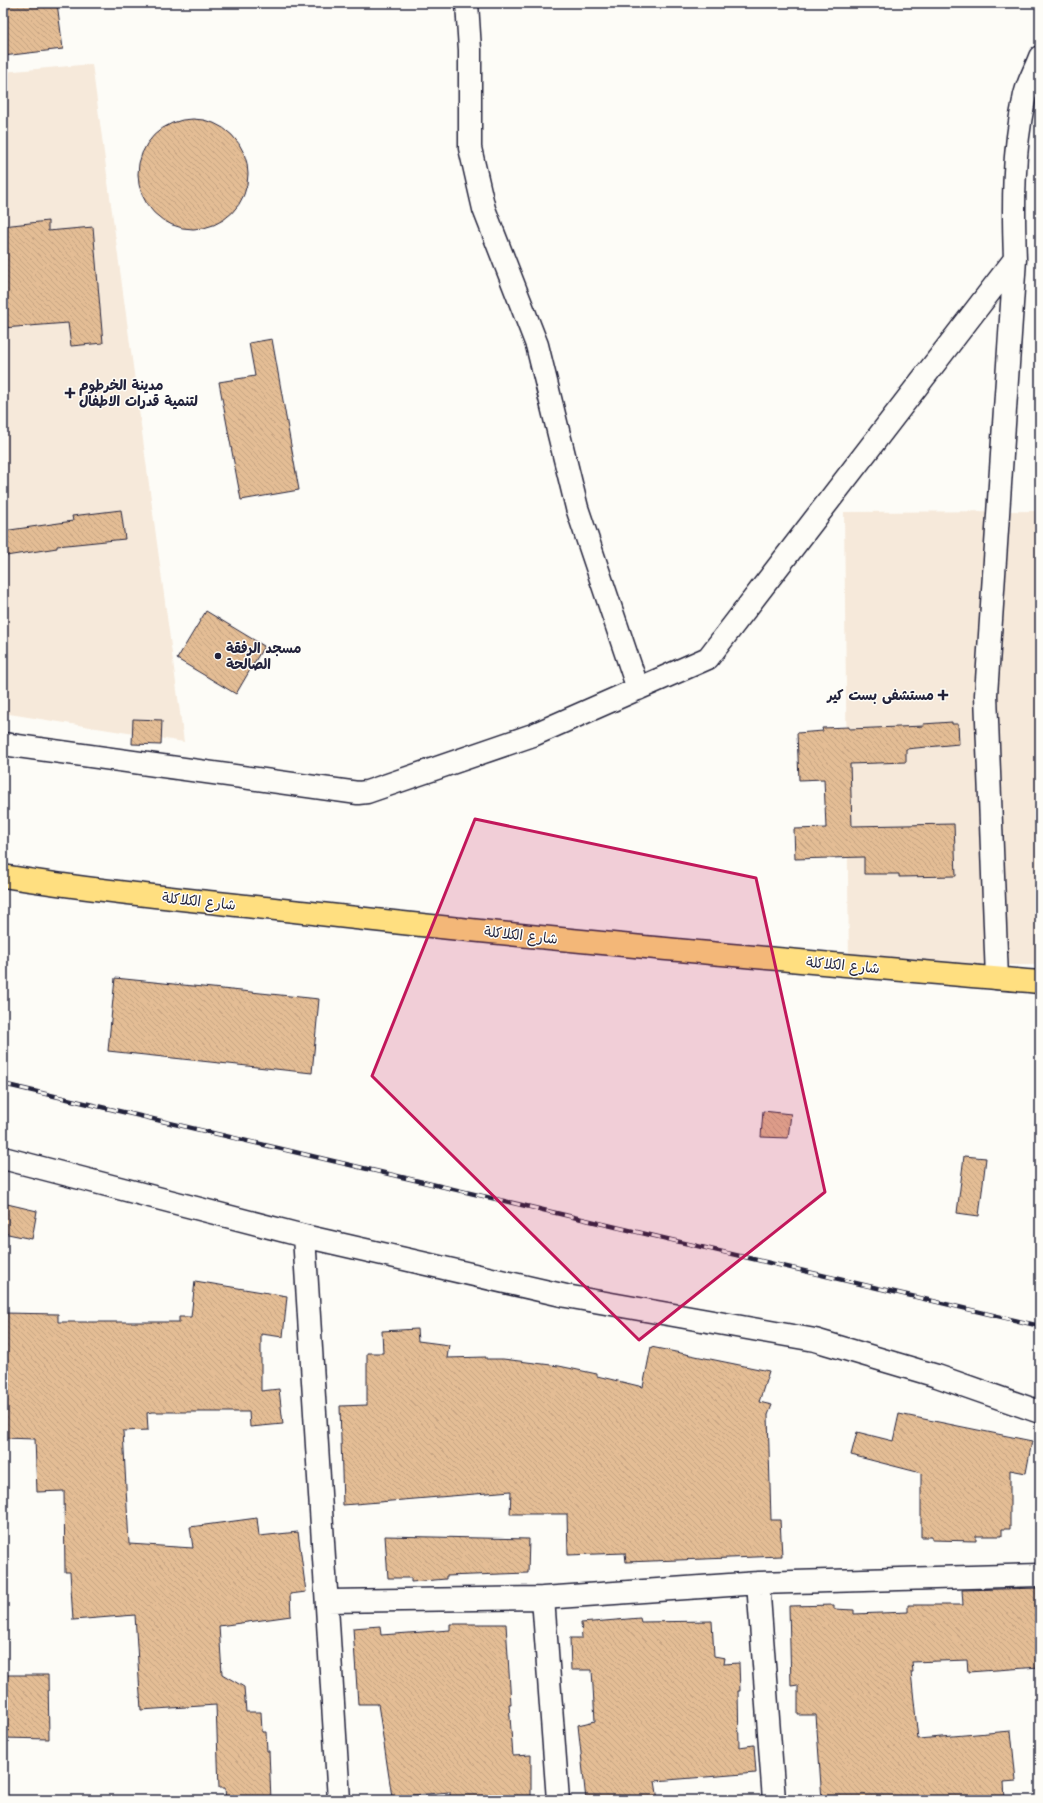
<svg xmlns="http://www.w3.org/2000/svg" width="1043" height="1803" viewBox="0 0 1043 1803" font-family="'Comic Neue','Playpen Sans Arabic',sans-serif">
<defs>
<pattern id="building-back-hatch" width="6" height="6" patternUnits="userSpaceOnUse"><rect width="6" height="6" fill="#e4bd95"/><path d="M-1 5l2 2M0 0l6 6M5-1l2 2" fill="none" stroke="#c3a281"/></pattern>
</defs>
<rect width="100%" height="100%" fill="#fdfcf7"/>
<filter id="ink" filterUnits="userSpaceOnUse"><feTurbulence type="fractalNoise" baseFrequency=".025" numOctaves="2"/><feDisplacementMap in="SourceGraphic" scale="8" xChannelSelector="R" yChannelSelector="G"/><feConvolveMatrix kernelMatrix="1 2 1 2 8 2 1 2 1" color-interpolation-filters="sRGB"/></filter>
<g filter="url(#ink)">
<path fill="#f6e9da" d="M 92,64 L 184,742 L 3,713 L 3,72 Z
M 1040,511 L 1040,965 L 849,966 L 844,512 Z"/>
<path fill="url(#building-back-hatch)" stroke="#22223b" d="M 3,3 L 57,3 L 63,49 L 3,56 Z
M138 174a55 55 0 1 1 110 0a55 55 0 1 1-110 0Z
M 48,221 L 48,231 L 93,227 L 103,343 L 71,346 L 68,323 L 3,328 L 3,226 Z
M 272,339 L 299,490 L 241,500 L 219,382 L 255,376 L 249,343 Z
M 121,510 L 125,539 L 57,546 L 57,548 L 6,556 L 5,551 L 3,552 L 3,531 L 73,521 L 72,516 Z
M 206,611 L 264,646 L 236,694 L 177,659 Z
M 133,719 L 162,720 L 161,745 L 132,744 Z
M 952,722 L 952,724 L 958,724 L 959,744 L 906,749 L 906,762 L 850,764 L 852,826 L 954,824 L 956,876 L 899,877 L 899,874 L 864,874 L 864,857 L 795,859 L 794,829 L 826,828 L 824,779 L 799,780 L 797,733 L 823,731 L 822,728 L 849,727 L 849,729 L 924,726 L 923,724 Z
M 115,978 L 319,999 L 312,1073 L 108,1051 Z
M 763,1111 L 791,1114 L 788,1138 L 761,1137 Z
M 964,1156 L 986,1158 L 979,1216 L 957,1213 Z
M 3,1203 L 37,1211 L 32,1239 L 3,1233 Z
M 195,1281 L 287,1296 L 283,1337 L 261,1334 L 261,1391 L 279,1389 L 283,1424 L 250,1427 L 249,1412 L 152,1412 L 147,1413 L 148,1430 L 123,1431 L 129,1544 L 193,1548 L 190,1527 L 257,1518 L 259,1536 L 298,1532 L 306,1592 L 290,1594 L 291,1616 L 219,1626 L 222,1674 L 244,1687 L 246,1712 L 261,1712 L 262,1732 L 266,1732 L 267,1751 L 269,1751 L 271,1800 L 226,1800 L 225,1788 L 219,1788 L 216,1705 L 141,1710 L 135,1615 L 73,1620 L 70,1572 L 65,1572 L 64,1491 L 37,1492 L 35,1439 L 3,1438 L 3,1313 L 58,1314 L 58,1322 L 179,1322 L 179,1317 L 191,1317 Z
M 417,1329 L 418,1341 L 449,1345 L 447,1358 L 486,1357 L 486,1359 L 503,1359 L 559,1366 L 597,1374 L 597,1376 L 643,1387 L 651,1347 L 769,1371 L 759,1402 L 772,1405 L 768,1415 L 771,1520 L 780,1520 L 782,1556 L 626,1562 L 625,1553 L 568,1555 L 567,1514 L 510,1514 L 511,1491 L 343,1505 L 340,1406 L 367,1405 L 367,1353 L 383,1353 L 382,1331 Z
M 899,1414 L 1032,1441 L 1026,1473 L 1010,1470 L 1010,1529 L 1002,1529 L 1002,1536 L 976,1536 L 976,1541 L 932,1540 L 932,1537 L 921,1537 L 921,1473 L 851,1455 L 857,1432 L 893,1441 Z
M 385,1536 L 529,1539 L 528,1573 L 446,1576 L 446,1579 L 411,1582 L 411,1578 L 388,1578 Z
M 1040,1588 L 1040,1667 L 968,1672 L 967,1660 L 912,1662 L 913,1672 L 911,1672 L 918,1739 L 1011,1731 L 1016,1781 L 1004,1782 L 1005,1800 L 822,1800 L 816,1715 L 798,1715 L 798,1685 L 791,1686 L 789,1606 L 834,1605 L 834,1609 L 854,1610 L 854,1614 L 908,1612 L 908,1605 L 963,1605 L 962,1590 Z
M 640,1618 L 641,1622 L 712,1621 L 714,1656 L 725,1658 L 724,1664 L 739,1663 L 740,1691 L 738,1691 L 739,1747 L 754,1745 L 756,1773 L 655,1781 L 658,1800 L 586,1800 L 578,1725 L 595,1721 L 592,1670 L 571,1670 L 570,1638 L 582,1638 L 581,1623 Z
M 450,1624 L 506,1624 L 511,1704 L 509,1704 L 513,1756 L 531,1755 L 531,1800 L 450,1800 L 450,1792 L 392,1797 L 378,1704 L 358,1704 L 353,1628 L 380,1626 L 381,1635 L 450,1630 Z
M 3,1675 L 48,1675 L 49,1739 L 3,1738 Z"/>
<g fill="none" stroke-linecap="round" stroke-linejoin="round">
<g stroke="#22223b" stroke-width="25">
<path id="street" d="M 467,3 L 470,50 L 470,148 L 484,209 L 537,345 L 577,508 L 638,689
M 3,744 L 358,793 L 367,792 L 533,735 L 708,658 L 1015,259
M 997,978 L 986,695 L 1015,259 C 1013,205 1013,152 1024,100 C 1026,85 1035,71 1040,57
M 3,1158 L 304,1236 L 566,1296 L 815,1340 L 937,1376 L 1040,1412
M 304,1236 L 339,1800
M 758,1583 L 774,1800
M 543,1598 L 558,1800
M 327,1601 L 543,1598 L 758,1583 L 1040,1575"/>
</g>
<g stroke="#22223b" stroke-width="25">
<path id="primary" d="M 3,876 C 108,893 214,902 320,914 C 560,941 800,961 1040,982"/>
</g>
<use href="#street" stroke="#fdfcf7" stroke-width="22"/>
<use href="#primary" stroke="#ffdf80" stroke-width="22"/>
<g stroke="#22223b" stroke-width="4.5">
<path id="rail" d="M 3,1084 L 1040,1326"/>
</g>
<use href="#rail" stroke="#fdfcf7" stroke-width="3" stroke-dasharray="9" stroke-linecap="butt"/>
</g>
</g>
<path fill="#c2185b" fill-opacity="0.2" stroke="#c2185b" stroke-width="3" stroke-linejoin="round" d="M 475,819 L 756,878 L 825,1192 L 639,1340 L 372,1076 Z"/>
<g fill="#22223b" stroke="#fdfcf7" stroke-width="1.5">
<path d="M68 387h4v4h4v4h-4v4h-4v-4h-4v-4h4z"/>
<circle cx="218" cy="656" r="4"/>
<path d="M941 689h4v4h4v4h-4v4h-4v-4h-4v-4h4z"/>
</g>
<g text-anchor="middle" stroke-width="3" stroke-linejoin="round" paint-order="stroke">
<g font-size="14" font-weight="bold" fill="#22223b" stroke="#fdfcf7" text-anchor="start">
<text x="79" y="390">مدينة الخرطوم<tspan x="79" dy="16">لتنمية قدرات الاطفال</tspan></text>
<text x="226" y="653">مسجد الرفقة<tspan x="226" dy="16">الصالحة</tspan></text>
<text x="934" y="700" text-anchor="end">مستشفى بست كير</text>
</g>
<g font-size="14" fill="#22223b" stroke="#fdfcf7">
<text transform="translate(199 901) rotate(6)" y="5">شارع الكلاكلة</text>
<text transform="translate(521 935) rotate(6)" y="5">شارع الكلاكلة</text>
<text transform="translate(843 965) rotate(5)" y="5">شارع الكلاكلة</text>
</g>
</g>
<rect width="1043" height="1803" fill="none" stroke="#fdfcf7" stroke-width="16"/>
<rect x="8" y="8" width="1027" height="1787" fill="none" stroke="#22223b" stroke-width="1.5" filter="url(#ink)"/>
</svg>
